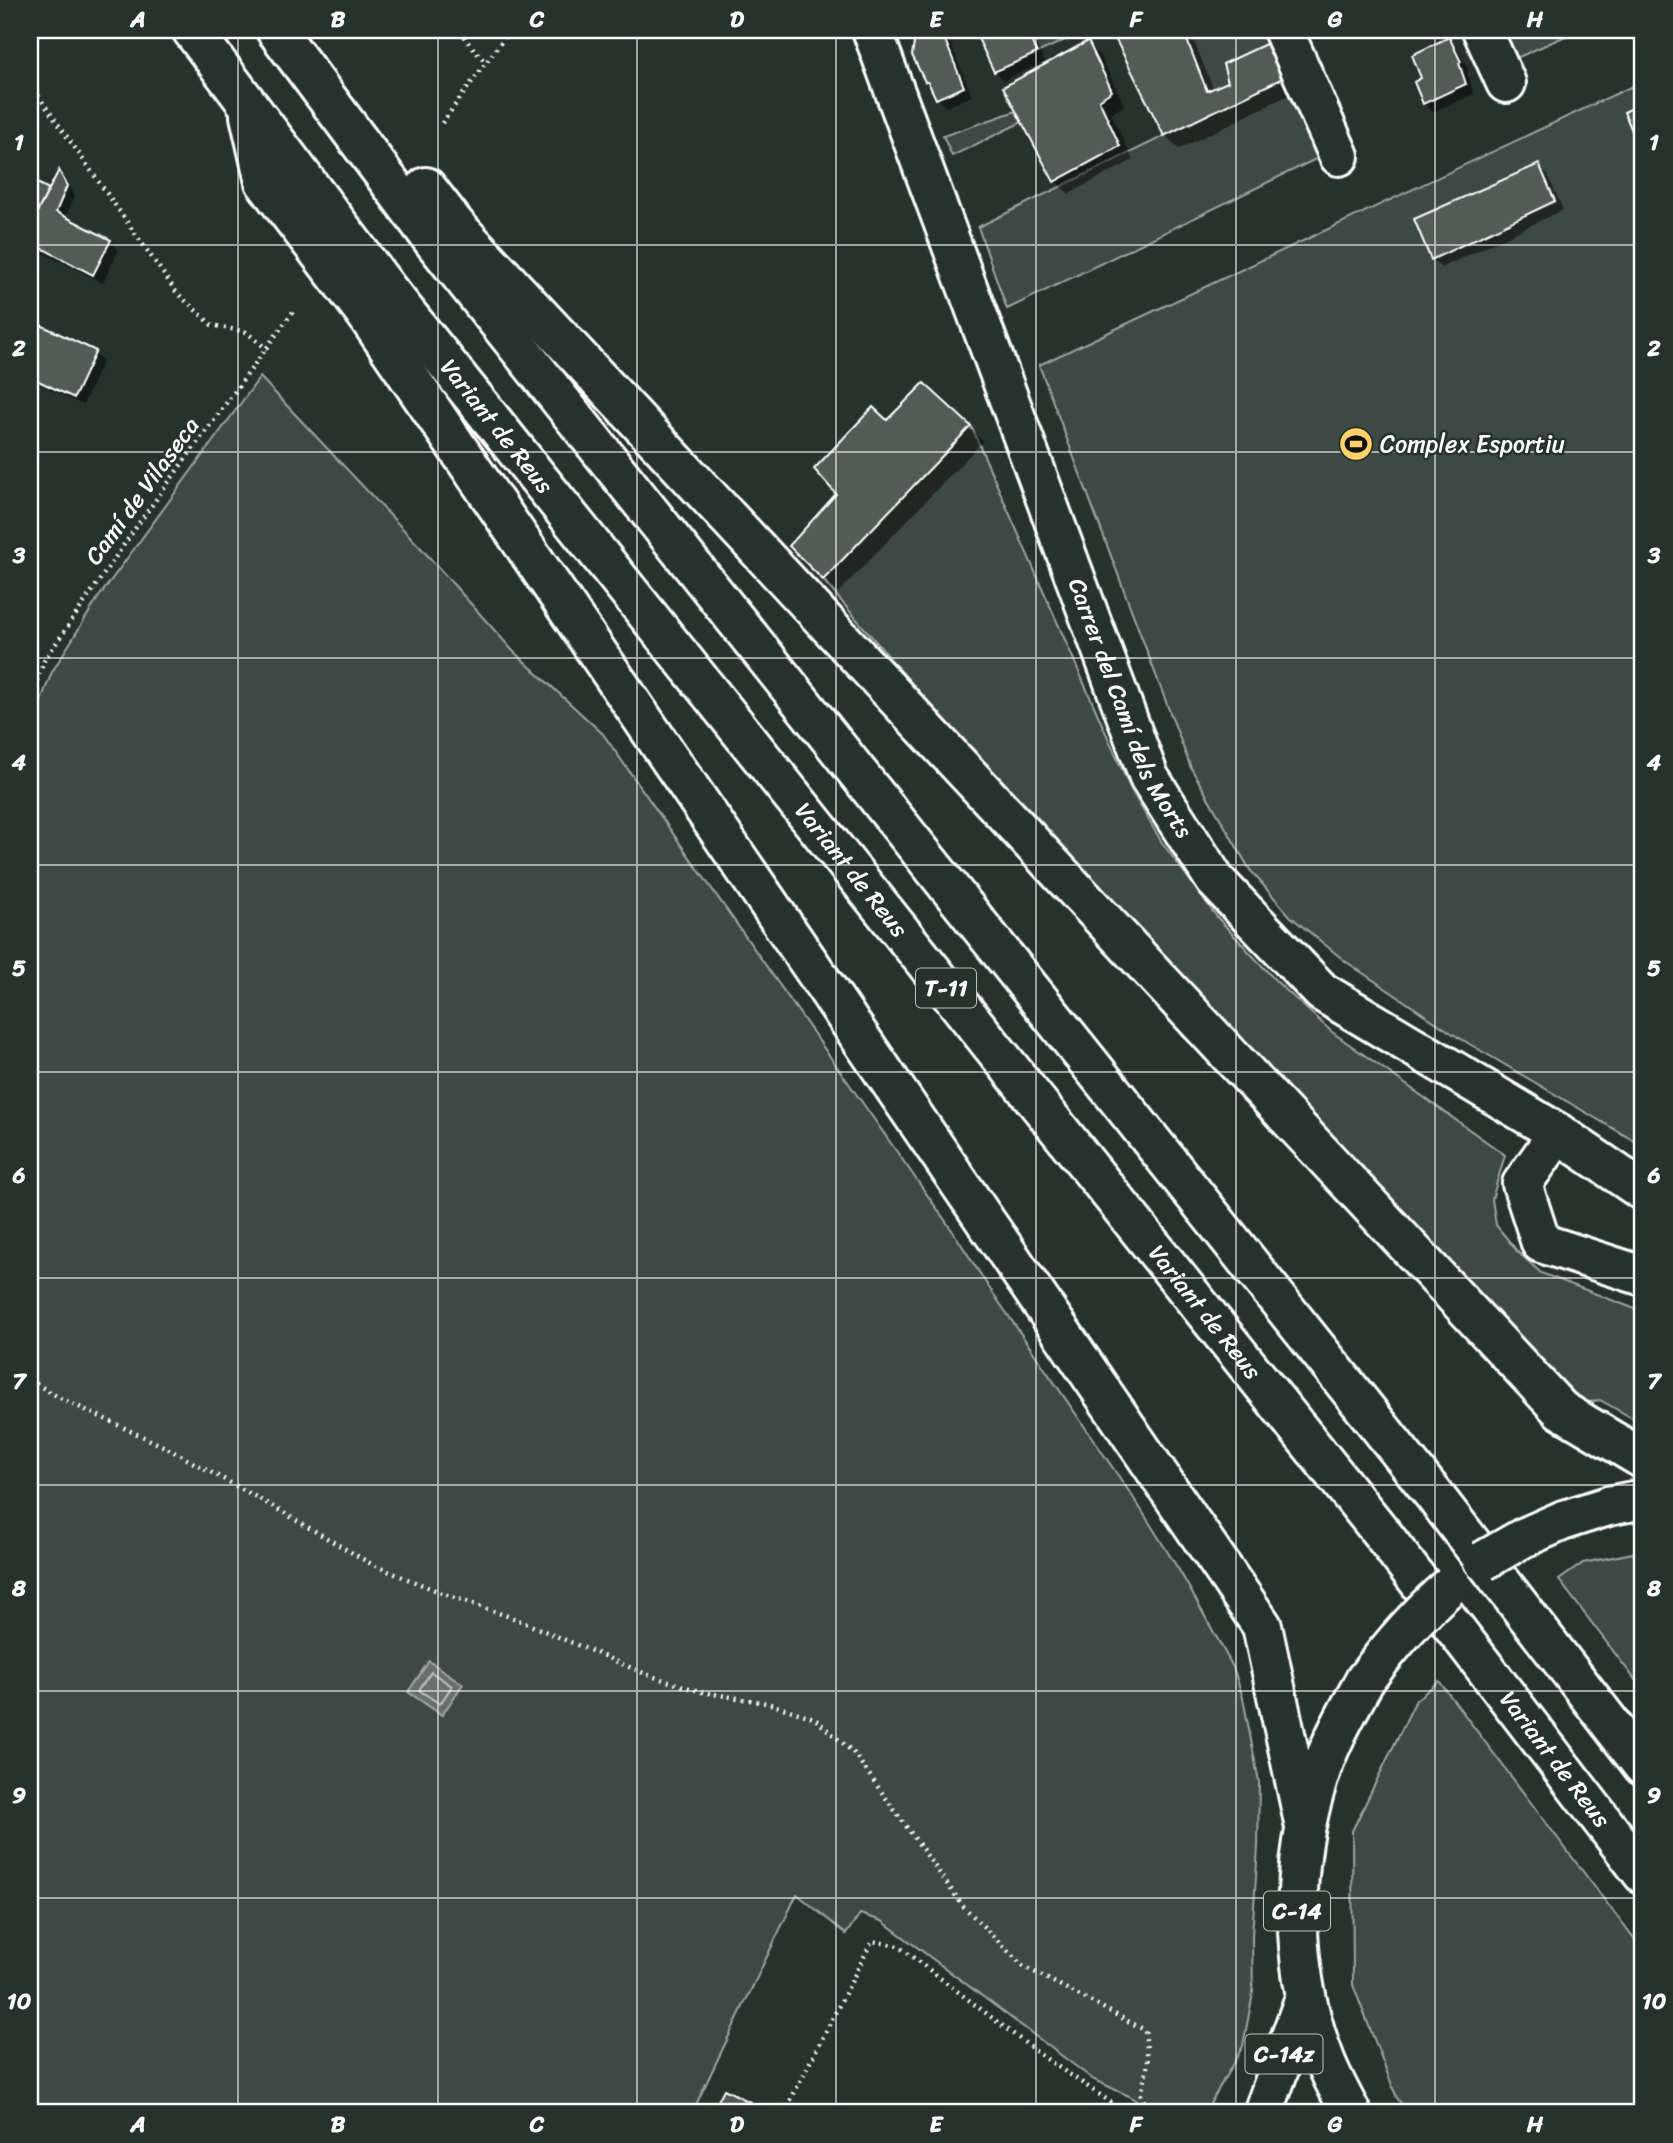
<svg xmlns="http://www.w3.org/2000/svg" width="1673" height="2143" viewBox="0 0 1673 2143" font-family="Sriracha,sans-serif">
<rect width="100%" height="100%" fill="#26332d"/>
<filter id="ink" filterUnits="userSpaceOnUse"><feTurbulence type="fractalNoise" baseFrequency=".0143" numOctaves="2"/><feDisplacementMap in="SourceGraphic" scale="14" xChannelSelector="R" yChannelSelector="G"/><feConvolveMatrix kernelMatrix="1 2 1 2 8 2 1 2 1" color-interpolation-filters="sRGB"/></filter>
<g filter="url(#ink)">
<path fill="#3e4944" stroke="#9ea4a2" stroke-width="2" d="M 1026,30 L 1087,30 L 1037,53 Z
M 1183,30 L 1264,30 L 1270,42 L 1223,64 L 1228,82 L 1207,91 Z
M 1499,30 L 1579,30 L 1512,60 Z
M 1287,76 L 1320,157 L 1007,309 L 978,227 Z
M 1643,81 L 1643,1146 L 1456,1036 L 1345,961 L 1291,917 L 1250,870 L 1191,768 L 1039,365 Z
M 1016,111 L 1022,122 L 952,156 L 943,136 Z
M 260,377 L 420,547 L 513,651 L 603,734 L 954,1233 L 988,1286 L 1137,1503 L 1182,1575 L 1233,1667 L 1243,1698 L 1259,1782 L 1258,1847 L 1252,1936 L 1253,1993 L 1243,2046 L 1206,2111 L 1203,2113 L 1155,2113 L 1129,2096 L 1094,2080 L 882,1921 L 860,1914 L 846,1934 L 797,1894 L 692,2113 L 30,2113 L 30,729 L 52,672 L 98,598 Z
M 971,426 L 1131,790 L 1161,841 L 1217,917 L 1277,982 L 1332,1032 L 1505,1155 L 1492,1199 L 1496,1225 L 1517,1251 L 1541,1273 L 1643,1312 L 1643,1424 L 1600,1400 L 1584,1403 L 1455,1271 L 1274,1073 L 1205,1002 L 1035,815 L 926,700 L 823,580 Z
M 1643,1551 L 1643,1690 L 1559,1580 L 1583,1563 Z
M 1439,1681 L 1643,1951 L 1643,2113 L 1409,2113 L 1397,2098 L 1353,1985 L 1352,1831 L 1416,1700 Z"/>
<path fill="#67706c" stroke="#a4a9a7" stroke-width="2" d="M 429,1661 L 463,1684 L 442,1715 L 408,1692 Z"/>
<path fill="#0007" d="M 926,30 L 942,30 L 947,35 L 972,96 L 946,107 L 937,98 L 933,87 L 927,81 L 918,33 Z
M 982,30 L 1029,30 L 1045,62 L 1004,80 L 995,71 L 978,32 Z
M 1113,30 L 1184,30 L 1193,39 L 1214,90 L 1230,83 L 1269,44 L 1299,90 L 1179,149 L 1165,135 Z
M 1448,39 L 1457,48 L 1469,71 L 1467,73 L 1474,94 L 1433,112 L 1424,103 L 1423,79 Z
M 1088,43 L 1101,57 L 1124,105 L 1111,114 L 1133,160 L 1069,194 L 1055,181 Z
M 1539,166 L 1548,175 L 1563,210 L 1441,268 L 1432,259 Z
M 59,173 L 67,181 L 75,196 L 65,218 L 110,241 L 119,250 L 103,283 L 34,248 L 30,243 L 30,195 L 34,183 L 50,192 Z
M 30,322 L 94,352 L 103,361 L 83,405 L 30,380 Z
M 924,385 L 983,441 L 838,593 L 792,546 L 838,494 L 887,423 Z
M 724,2091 L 749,2104 L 758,2113 L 714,2113 Z"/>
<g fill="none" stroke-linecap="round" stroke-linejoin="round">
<path stroke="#c2c6c4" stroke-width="2" d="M 431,1672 L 452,1686 L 440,1704 L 419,1690 Z"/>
</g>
<path fill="#515c57" stroke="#fff" stroke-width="2" d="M 921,30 L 941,30 L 964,87 L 936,99 L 928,82 L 925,82 L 912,55 L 916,31 Z
M 979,30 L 1026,30 L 1037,53 L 994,72 L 975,32 Z
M 1111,30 L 1183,30 L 1207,91 L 1228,82 L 1223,64 L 1270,42 L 1287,76 L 1164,136 Z
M 1449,37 L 1461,62 L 1459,63 L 1466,84 L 1423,104 L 1414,82 L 1421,78 L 1412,55 Z
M 1088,41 L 1112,91 L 1099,100 L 1120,146 L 1054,182 L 1003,87 Z
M 1643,103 L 1643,156 L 1624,112 Z
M 1539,164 L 1555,201 L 1431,260 L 1414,219 Z
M 59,170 L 67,186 L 56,212 L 111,240 L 93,275 L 30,242 L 30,226 Z
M 33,181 L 49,189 L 30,226 L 30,190 Z
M 30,320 L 96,351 L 74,398 L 30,377 Z
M 924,383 L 971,426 L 823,580 L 789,546 L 836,494 L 814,469 L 873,407 L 887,420 Z
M 724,2089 L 750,2102 L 745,2113 L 712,2113 Z"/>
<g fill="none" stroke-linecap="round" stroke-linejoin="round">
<g stroke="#fff" stroke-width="44">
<g id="minor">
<path id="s1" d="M 872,30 L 1149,777 L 1215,880 L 1322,992 L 1558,1133 L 1643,1191"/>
<path d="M 1283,30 L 1339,156"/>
<path d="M 1482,30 L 1506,83"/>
<path d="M 1558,1133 L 1522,1184 L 1541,1243 L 1643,1276"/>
</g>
</g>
<g stroke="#fff" stroke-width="44">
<path id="major" d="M 1564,1520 L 1608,1506 L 1643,1499
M 1263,2113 L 1306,1995
M 1351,2113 C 1342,2096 1332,2078 1325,2060 C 1290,1970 1289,1868 1319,1776 C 1330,1742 1348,1711 1365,1680"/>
</g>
<g stroke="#fff" stroke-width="44">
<g id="highway">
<path id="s2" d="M 192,30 L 387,289 L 1384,1536 L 1643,1874"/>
<path d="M 276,30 L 435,243 L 1434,1495 L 1643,1766"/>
<path d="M 250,116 L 265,182 L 364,311 L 1262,1626 L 1305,1827"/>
<path d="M 426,187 L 456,226 L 1561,1410 L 1643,1459"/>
</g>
</g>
<path stroke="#fff" stroke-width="4.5" stroke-dasharray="2 5" stroke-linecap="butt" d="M 461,30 L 467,41 L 486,63
M 30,84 L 177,293 L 212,325 L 246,332 L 267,349
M 442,123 L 510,30
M 30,701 L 44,661 L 141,520 L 295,309
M 30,1380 L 60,1398 L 165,1447 L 258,1498 L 373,1565 L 447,1595 L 516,1619 L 648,1675 L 702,1692 L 767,1703 L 814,1718 L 853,1752 L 963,1906 L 1023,1966 L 1145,2030 L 1148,2063 L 1141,2095 L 1150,2113
M 784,2113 L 872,1941 L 898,1946 L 1042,2056 L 1127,2113"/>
<use href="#minor" stroke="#26332d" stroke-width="38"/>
<use href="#major" stroke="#26332d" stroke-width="38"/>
<use href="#highway" stroke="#26332d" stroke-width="38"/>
<g stroke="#fff" stroke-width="44" stroke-linecap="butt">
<path id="major-bridge" d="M 1483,1561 L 1523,1538 L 1564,1520
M 1365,1680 C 1391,1645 1417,1615 1449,1587"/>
</g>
<use href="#major-bridge" stroke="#26332d" stroke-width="38"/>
</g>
</g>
<path fill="none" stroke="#fff" stroke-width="2" stroke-opacity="0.55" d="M 238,30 L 238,2113M 438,30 L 438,2113M 637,30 L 637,2113M 836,30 L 836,2113M 1036,30 L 1036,2113M 1236,30 L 1236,2113M 1435,30 L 1435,2113M 30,245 L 1643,245M 30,452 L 1643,452M 30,658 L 1643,658M 30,865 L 1643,865M 30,1072 L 1643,1072M 30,1278 L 1643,1278M 30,1485 L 1643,1485M 30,1691 L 1643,1691M 30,1898 L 1643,1898"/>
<defs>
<g id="stadium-disc" transform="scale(1.75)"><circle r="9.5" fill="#ffd166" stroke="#26332d"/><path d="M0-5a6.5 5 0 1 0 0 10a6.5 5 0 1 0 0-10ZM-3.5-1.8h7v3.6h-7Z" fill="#111"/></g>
</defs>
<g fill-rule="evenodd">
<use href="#stadium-disc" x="1356" y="444"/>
</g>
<g text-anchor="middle" stroke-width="5" stroke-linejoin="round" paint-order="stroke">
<g fill="#26332d" stroke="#bec2c0" stroke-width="2">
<rect x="916" y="968.5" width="60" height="39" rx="5"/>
<rect x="1264" y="1891.5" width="66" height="39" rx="5"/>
<rect x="1245.5" y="2034.5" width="77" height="39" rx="5"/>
</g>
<g font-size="23" font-weight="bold" fill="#fff">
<text x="946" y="996">T-11</text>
<text x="1297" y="1919">C-14</text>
<text x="1284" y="2062">C-14z</text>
</g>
<g font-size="24" fill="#fff" stroke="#26332d">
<text dy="8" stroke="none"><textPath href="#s2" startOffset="500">Variant de Reus</textPath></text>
<text transform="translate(142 491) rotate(-54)" y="8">Camí de Vilaseca</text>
<text dy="8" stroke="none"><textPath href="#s1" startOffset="726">Carrer del Camí dels Morts</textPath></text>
<text dy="8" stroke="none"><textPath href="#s2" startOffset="1068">Variant de Reus</textPath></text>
<text dy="8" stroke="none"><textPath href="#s2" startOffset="1634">Variant de Reus</textPath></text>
<text dy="8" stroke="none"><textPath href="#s2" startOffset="2202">Variant de Reus</textPath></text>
</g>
<g font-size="24" fill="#fff" stroke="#26332d" text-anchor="start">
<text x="1380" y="452">Complex Esportiu</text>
</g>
</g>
<rect width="1673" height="2143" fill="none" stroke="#26332d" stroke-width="77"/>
<rect x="38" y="38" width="1596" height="2066" fill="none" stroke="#fff" stroke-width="2.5"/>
<g font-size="23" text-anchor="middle" font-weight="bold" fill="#fff">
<text x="138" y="27">A</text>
<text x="338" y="27">B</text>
<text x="537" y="27">C</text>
<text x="737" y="27">D</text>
<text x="936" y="27">E</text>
<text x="1136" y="27">F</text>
<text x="1335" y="27">G</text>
<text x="1535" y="27">H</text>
<text x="19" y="150">1</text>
<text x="1654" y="150">1</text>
<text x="19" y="356">2</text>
<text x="1654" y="356">2</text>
<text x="19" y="563">3</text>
<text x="1654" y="563">3</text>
<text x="19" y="770">4</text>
<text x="1654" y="770">4</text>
<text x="19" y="976">5</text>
<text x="1654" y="976">5</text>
<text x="19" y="1183">6</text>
<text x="1654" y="1183">6</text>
<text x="19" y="1389">7</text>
<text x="1654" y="1389">7</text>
<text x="19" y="1596">8</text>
<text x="1654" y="1596">8</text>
<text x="19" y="1803">9</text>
<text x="1654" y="1803">9</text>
<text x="19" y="2009">10</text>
<text x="1654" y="2009">10</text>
<text x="138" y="2132">A</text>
<text x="338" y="2132">B</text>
<text x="537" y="2132">C</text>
<text x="737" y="2132">D</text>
<text x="936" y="2132">E</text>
<text x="1136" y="2132">F</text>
<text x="1335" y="2132">G</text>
<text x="1535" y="2132">H</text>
</g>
</svg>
